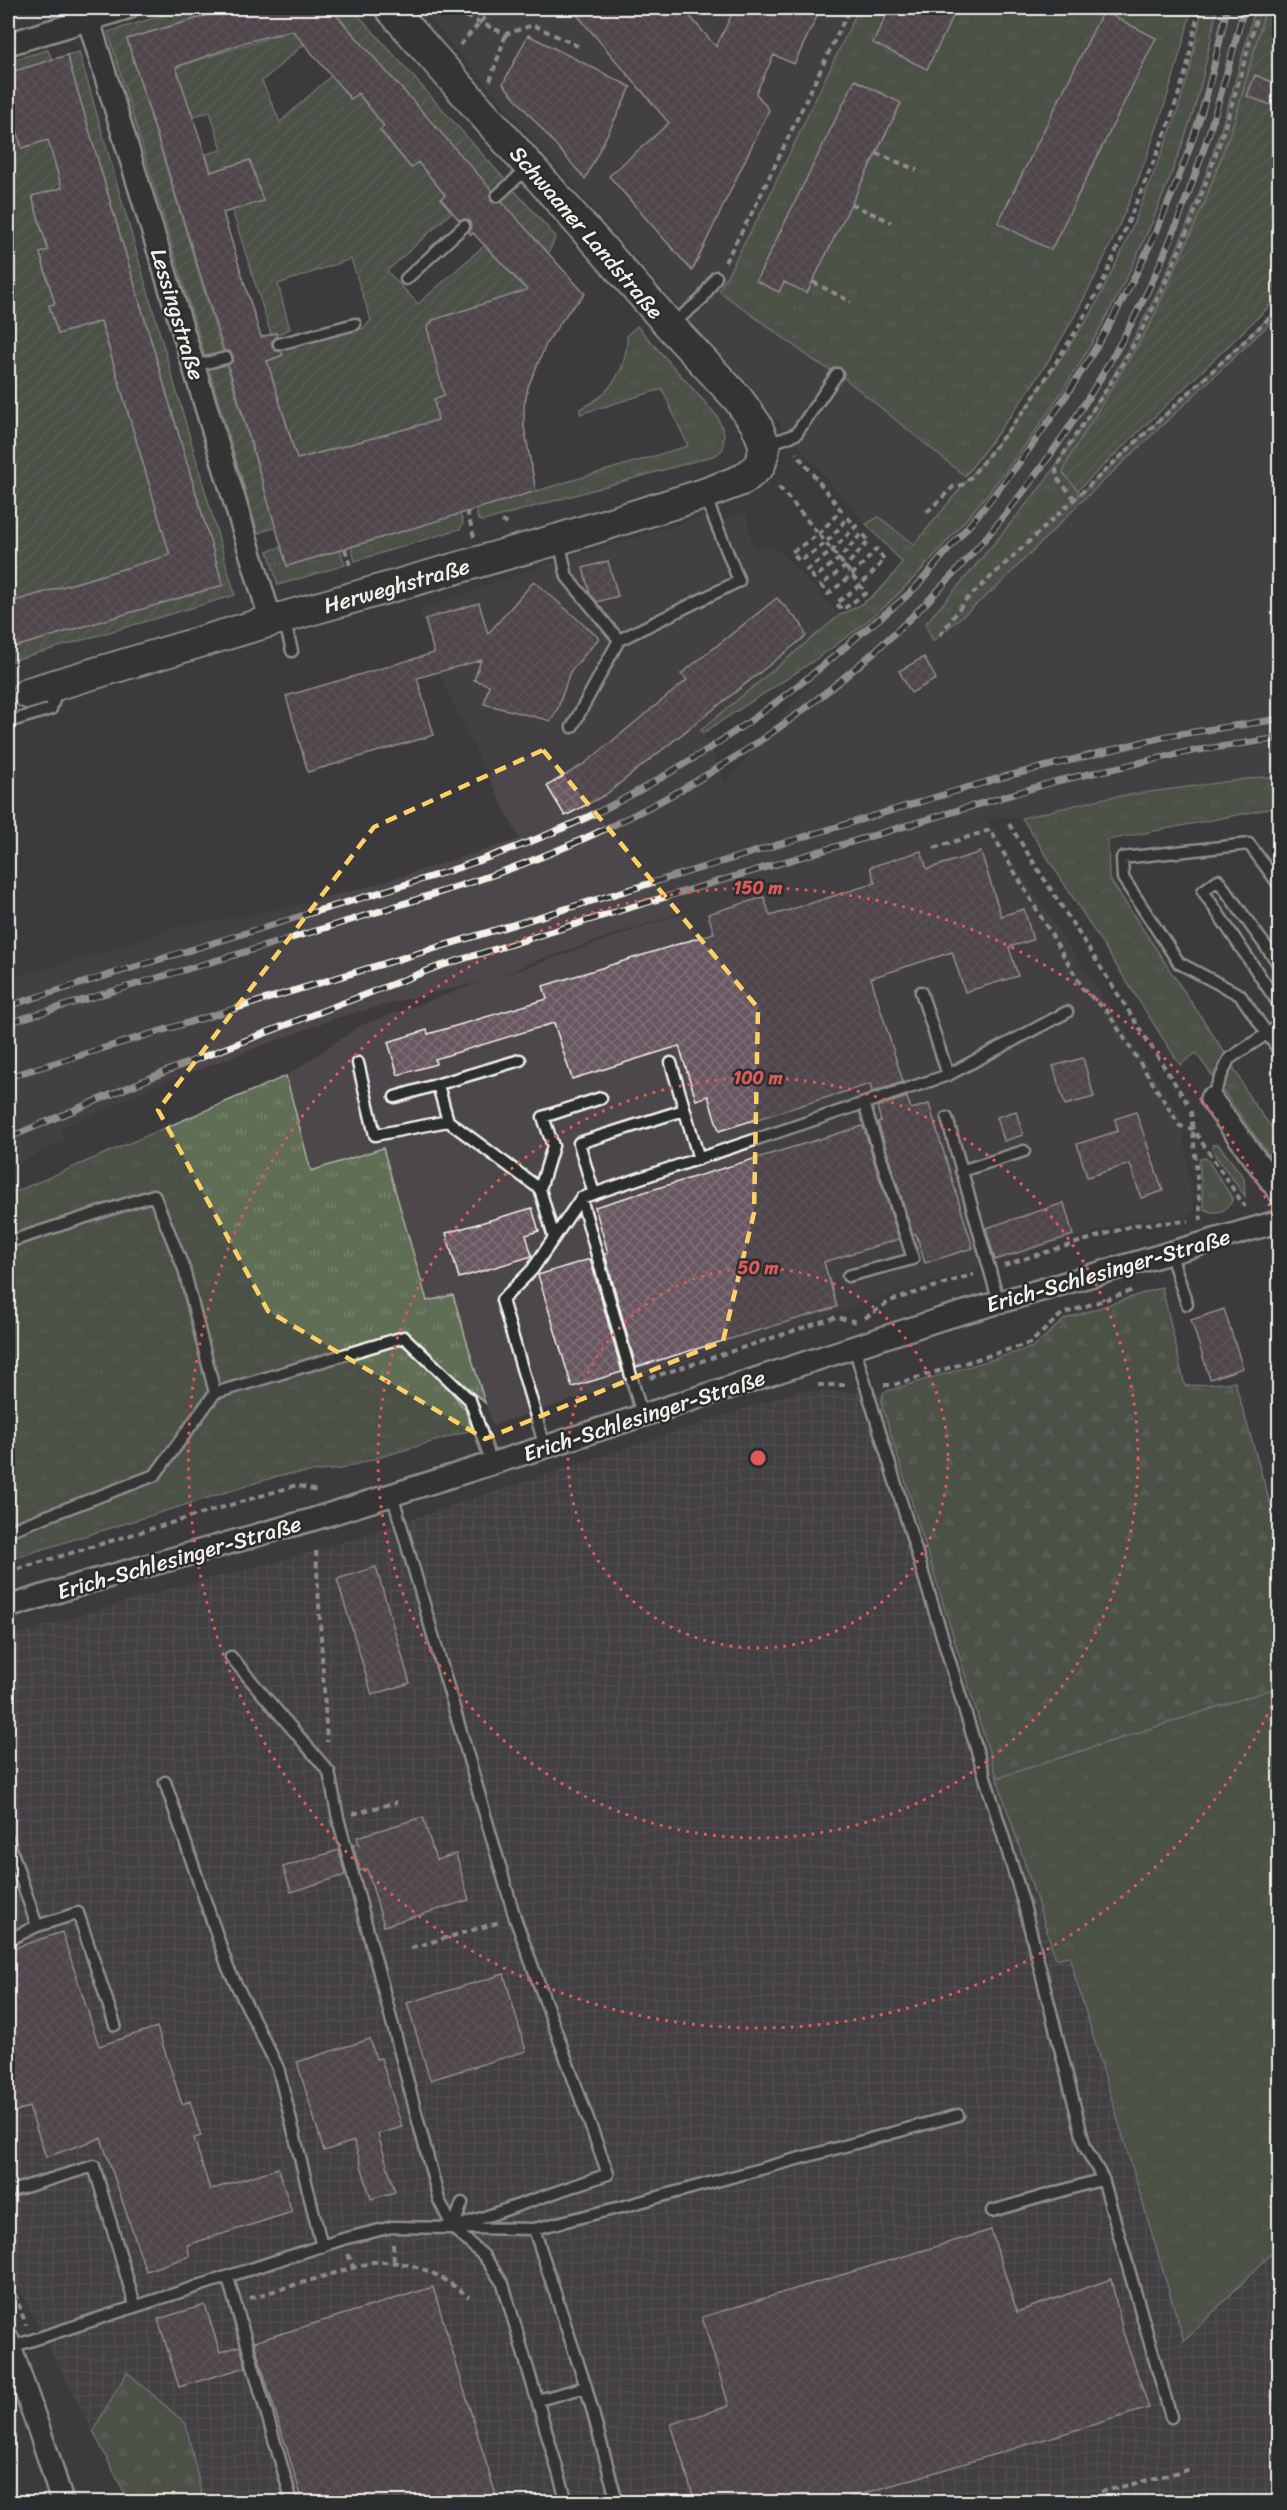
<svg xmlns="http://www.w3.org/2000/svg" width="1287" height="2510" viewBox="0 0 1287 2510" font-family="Sriracha,sans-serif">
<defs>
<pattern id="industrial-grid" width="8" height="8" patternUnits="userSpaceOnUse" patternTransform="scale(1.5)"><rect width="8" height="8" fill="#4c464b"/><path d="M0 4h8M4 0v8" fill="none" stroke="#666165"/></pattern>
<pattern id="grass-tufts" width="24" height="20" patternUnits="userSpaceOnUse" patternTransform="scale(1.5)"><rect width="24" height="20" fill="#606e57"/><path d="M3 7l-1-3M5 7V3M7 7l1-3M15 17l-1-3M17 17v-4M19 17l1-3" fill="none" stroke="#77836f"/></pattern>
<pattern id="forest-firs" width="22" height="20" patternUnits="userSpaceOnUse" patternTransform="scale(1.5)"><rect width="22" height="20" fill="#606e57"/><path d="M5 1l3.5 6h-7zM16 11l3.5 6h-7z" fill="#77836f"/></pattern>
<pattern id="garden-furrows" width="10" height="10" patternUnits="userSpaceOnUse" patternTransform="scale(1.5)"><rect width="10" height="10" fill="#606e57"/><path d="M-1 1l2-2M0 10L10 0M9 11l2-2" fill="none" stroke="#77836f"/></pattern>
<pattern id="building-cross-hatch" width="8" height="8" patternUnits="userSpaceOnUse" patternTransform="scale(1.5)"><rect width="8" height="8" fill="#675761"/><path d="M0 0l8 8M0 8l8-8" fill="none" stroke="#7d7078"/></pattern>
</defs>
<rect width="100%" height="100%" fill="#3c3a3d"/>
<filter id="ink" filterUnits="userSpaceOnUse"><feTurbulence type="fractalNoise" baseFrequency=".0167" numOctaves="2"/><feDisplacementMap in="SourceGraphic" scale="12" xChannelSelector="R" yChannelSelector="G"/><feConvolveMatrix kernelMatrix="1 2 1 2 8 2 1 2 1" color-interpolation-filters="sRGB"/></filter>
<g filter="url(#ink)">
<path fill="#4c464b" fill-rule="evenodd" d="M 420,8 L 1192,8 L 1180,55 L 1160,120 L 1129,199 L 1098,270 L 1055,349 L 1007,423 L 965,476 L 965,484 L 913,545 L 879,517 L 866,524 Z
M 1217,8 L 1255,8 L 1235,88 L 1206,173 L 1174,255 L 1148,311 L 1111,378 L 1049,476 L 961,584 L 925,624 L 934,641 L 999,585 L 1079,504 L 1279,315 L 1279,777 L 1262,777 L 1105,798 L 1022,818 L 987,817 L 971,823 L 986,819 L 1180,1115 L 1194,1209 L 1188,1217 L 1133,1220 L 857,1306 L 492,1426 L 453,1295 L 427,1301 L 383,1149 L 311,1171 L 286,1076 L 361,1025 L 482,982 L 426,994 L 336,1018 L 166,1082 L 61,1128 L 65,1141 L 8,1168 L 8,979 L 119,948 L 173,928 L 261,913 L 363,888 L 519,839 L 441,679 L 419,610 L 563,559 L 712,514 L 721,521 L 745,511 L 755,548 L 775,547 L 840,615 L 702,730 L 726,783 L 851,634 L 915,578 L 987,495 L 1049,412 L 1068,384 L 1122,289 L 1147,235 L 1186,133 L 1201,87 ZM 689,910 L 689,911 L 502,976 L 530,963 Z"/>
<path fill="url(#industrial-grid)" d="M 1162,1287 L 1185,1386 L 1235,1382 L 1279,1533 L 1279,2502 L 129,2502 L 16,2282 L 8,2258 L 8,1637 L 165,1590 L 316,1551 L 797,1391 L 884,1392 L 1033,1347 L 1065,1319 Z"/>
<path fill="url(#grass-tufts)" stroke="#aab0a0" stroke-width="1.5" d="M 859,8 L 1192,8 C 1163,126 1118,245 1055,350 C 1028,394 997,435 965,476 L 844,378 L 815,361 L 719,291 L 767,201 Z
M 1202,8 L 1217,8 C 1212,33 1207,59 1201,84 C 1193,119 1179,152 1167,185 C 1119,310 1049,425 960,526 C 936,554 912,582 884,607 C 829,655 763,693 703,733 L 701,730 L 840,615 C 867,604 887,587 902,562 L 866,524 L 879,517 L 914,545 L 1028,406 L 1091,314 L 1124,247 L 1174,122 L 1190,69 Z
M 1255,8 L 1266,8 L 1235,120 L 1205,202 L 1150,325 L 1063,473 L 1078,490 L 1078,496 L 1279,308 L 1279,315 L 1079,504 L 999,585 L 933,641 L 925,624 C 954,592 982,558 1010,524 C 1023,508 1038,492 1050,474 C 1086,423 1120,367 1148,311 C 1197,215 1229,111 1255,8 Z
M 637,326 L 717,416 L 724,433 L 723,449 L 716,455 L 483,521 L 478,520 L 476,509 L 688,446 L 662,389 L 580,414 L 580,409 C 611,395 628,368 627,335 Z
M 460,513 L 463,523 L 460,529 L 355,561 L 351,547 Z
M 281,547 L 287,566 L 340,550 L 345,565 L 278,585 L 268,551 Z
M 1262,777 L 1279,777 L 1279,807 L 1108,840 L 1109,878 L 1229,1059 L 1251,1100 L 1279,1137 L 1279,1169 L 1196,1053 L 1180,1065 L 1022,818 L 1105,798 Z
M 286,1076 L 311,1171 L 383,1148 L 427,1301 L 453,1295 L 485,1403 L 451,1372 L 443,1382 L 465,1409 L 472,1430 L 340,1469 L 281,1475 L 8,1560 L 8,1195 Z
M 1218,1144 L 1244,1178 L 1245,1196 L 1215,1155 L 1212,1145 Z
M 1206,1158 L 1233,1199 C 1226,1212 1217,1216 1204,1209 L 1199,1162 L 1200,1159 Z
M 1279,1687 L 1279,2246 L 1184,2341 L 1069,1956 L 1056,1959 L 997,1778 Z"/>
<path fill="url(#forest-firs)" stroke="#aab0a0" stroke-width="1.5" d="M 1162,1287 L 1185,1386 L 1235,1382 L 1279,1534 L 1279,1687 L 997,1778 L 881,1402 L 884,1392 L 1033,1347 L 1065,1319 Z
M 127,2372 L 186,2424 L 203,2502 L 129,2502 L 93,2431 Z"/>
<path fill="url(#garden-furrows)" stroke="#aab0a0" stroke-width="1.5" d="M 187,8 L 233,8 L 127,39 L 276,527 L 258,533 L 108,32 Z
M 330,8 L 352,8 L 556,237 L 548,254 Z
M 1266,8 L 1279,8 L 1279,297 L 1078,490 L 1063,473 L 1069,458 L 1150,325 L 1205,202 L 1235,120 Z
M 299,28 L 309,40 L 262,81 L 280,122 L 332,75 L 350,99 L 357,93 L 384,126 L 380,131 L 411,168 L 418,162 L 445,195 L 441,199 L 452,212 L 387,271 L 418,304 L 485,245 L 527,290 L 444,395 L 438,420 L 293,460 L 292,442 L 267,361 L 282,356 L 281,349 L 364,328 L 371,320 L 351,259 L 278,284 L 290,329 L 276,335 L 275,333 L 271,334 L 232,210 L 262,201 L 250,160 L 211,172 L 206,154 L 222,150 L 210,112 L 194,116 L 187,102 L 176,67 Z
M 48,50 L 52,60 L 8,73 L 8,61 Z
M 79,52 L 235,595 L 8,662 L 8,649 L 223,585 L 67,55 Z
M 38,105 L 62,188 L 32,197 L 42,231 L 70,223 L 75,242 L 40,253 L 48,282 L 83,272 L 89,293 L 49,306 L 58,334 L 101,322 L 170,555 L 8,603 L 8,122 L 14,120 L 22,148 L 38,143 Z"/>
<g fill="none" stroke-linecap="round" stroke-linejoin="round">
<path stroke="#8f9ba0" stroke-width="8" d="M 1274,2396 L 1280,2402"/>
</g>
<path fill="url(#building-cross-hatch)" stroke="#f4f1e8" stroke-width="1.5" fill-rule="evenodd" d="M 233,8 L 330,8 L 492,190 L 490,194 L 491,201 L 495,203 L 502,202 L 585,294 L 568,312 L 547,342 L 528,387 L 524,407 L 524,426 L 536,491 L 287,566 L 228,365 L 233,361 L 233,356 L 229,351 L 224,351 L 127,39 ZM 292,30 L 351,99 L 358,93 L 384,126 L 380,130 L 411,168 L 418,162 L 445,195 L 441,199 L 459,220 L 466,219 L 470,221 L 471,228 L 469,232 L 471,235 L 473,233 L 527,290 L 433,320 L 427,327 L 444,395 L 434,399 L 438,420 L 297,459 L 267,361 L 283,355 L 281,351 L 276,351 L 272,346 L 272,341 L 277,337 L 276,333 L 261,337 L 223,213 L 263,201 L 250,160 L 211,172 L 176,67 L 246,42 Z
M 571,8 L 683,8 L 716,47 L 735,8 L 821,8 L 794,64 L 774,55 L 756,93 L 769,110 L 692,271 L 609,176 L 669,123 Z
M 890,8 L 957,8 L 927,69 L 873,43 Z
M 1103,11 L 1156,38 L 1051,250 L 998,223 Z
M 528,35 L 631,87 L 585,179 L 503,84 Z
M 67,55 L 223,585 L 8,649 L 8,603 L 170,555 L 101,321 L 58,334 L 49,305 L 55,304 L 40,253 L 48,250 L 32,196 L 62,188 L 48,140 L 22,148 L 14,120 L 8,122 L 8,73 Z
M 1255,75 L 1279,85 L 1271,105 L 1247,96 Z
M 855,80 L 901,103 L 807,293 L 784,282 L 779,292 L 756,281 Z
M 608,561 L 618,596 L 597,602 L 590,594 L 583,568 Z
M 534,581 L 599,638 L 570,672 L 558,708 L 551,721 L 484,704 L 489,685 L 474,680 L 481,660 L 417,678 L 434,735 L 308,772 L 286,696 L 434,653 L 425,619 L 479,603 L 488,634 Z
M 777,598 L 802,625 L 806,636 L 605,795 L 565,816 L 547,786 L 584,764 L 687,680 L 681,674 Z
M 924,657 L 936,679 L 911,693 L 899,671 Z
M 921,851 L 927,869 L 981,852 L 1001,916 L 1024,909 L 1033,940 L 1009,947 L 1018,976 L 965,992 L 952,952 L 871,978 L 903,1082 L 872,1092 L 870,1084 L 719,1131 L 708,1096 L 696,1100 L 679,1046 L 572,1079 L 554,1023 L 435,1059 L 436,1064 L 398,1075 L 388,1042 L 427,1030 L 428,1034 L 547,999 L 543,986 L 714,933 L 708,914 L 764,897 L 770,916 L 875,883 L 870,867 Z
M 1083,1058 L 1094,1097 L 1065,1105 L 1053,1066 Z
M 907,1097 L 911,1109 L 929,1104 L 973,1248 L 925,1263 L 916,1234 L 913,1235 L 878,1122 L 881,1121 L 877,1107 Z
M 1016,1111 L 1023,1135 L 1004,1141 L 997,1117 Z
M 1136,1112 L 1163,1191 L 1141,1198 L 1130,1164 L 1087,1177 L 1077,1144 L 1118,1131 L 1115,1119 Z
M 863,1126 L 899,1239 L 824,1262 L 837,1307 L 636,1367 L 605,1254 L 608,1253 L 595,1207 Z
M 1064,1203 L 1073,1235 L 995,1260 L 986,1228 Z
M 532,1208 L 539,1231 L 526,1235 L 532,1256 L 459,1278 L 446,1233 Z
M 590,1259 L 622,1372 L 572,1387 L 538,1275 Z
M 1224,1309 L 1243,1368 L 1210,1379 L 1191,1320 Z
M 376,1567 L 410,1683 L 372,1695 L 337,1579 Z
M 423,1817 L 436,1860 L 456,1854 L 469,1900 L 384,1926 L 367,1869 L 360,1871 L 353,1845 L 359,1844 L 357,1837 Z
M 339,1850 L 345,1875 L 291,1892 L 283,1867 Z
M 62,1932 L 99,2046 L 157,2027 L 182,2104 L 190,2101 L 201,2136 L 194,2138 L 210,2190 L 278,2168 L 292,2212 L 187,2245 L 190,2256 L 146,2271 L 101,2138 L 46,2157 L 29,2107 L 8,2114 L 8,1950 Z
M 504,1974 L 526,2051 L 430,2080 L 407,2003 Z
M 370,2039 L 376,2059 L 381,2058 L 402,2127 L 378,2134 L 395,2192 L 371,2199 L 354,2141 L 324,2151 L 297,2062 Z
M 991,2230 L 1017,2312 L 1111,2279 L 1123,2332 L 1149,2408 L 836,2502 L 695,2502 L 671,2424 L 729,2406 L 702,2317 Z
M 433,2287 L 498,2502 L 303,2502 L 254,2342 Z
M 205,2305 L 220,2352 L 240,2346 L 246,2367 L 179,2387 L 158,2319 Z"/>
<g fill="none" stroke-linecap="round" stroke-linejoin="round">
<g stroke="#f4f1e8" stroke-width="15">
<path id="lane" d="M 497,196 L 528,168
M 406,279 L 464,226
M 670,326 L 702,299 L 716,277
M 279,344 L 355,324
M 194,366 L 226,358
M 766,445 L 796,434 L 837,374
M 559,540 L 567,577 L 619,640
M 284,619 L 292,651
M 8,722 L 51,709 L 57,690
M 572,727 L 619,640 L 739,581 L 705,496
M 1280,886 L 1249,844 L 1122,858 L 1123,878 L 1179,963 L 1240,995 L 1280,1052
M 1280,966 L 1218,880 L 1203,891 L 1280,1006
M 921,992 L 948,1075
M 358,1063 L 375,1135 L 448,1121
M 671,1063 L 699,1159
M 438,1085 L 448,1121 L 540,1189 L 554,1238
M 395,1097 L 520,1060
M 1211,1099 L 1229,1059 L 1280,1025
M 947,1118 L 999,1303
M 961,1171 L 1024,1151
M 540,1189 L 553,1146 L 543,1117 L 601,1098
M 594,1194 L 579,1143 L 684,1110
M 581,1198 L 642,1415
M 8,1242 L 154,1195 L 184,1269 L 215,1393 L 155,1475 L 8,1531
M 1170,1252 L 1187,1304
M 848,1276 L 913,1259 L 864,1104
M 854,1347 L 1024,1905 L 1085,2147 L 1103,2179
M 215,1393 L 404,1337 L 470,1400 L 492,1464
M 545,1447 L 502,1300 L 532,1270 L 581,1198 L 948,1075 L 1067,1012
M 392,1494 L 515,1918 L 608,2174 L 453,2228
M 231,1657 L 329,1772 L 338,1818 L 439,2200 L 453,2228
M 165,1782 L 228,1968 L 278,2068 L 322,2247
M 8,1840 L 37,1926 L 8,1940
M 37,1926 L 78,1913 L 115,2025
M 8,2192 L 94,2166 L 135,2305
M 992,2211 L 1103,2179 L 1171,2417
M 453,2228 L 462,2203
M 463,2228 L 534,2229 L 629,2205 L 958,2115
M 534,2229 L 586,2387 L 617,2502
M 228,2278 L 292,2502
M 8,2348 L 343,2239 L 392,2227 L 453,2228 L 484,2256 L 503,2284 L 567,2502
M 538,2400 L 586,2387"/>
</g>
<g stroke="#f4f1e8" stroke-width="26">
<path id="street" d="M 85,8 L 271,621
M 8,44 L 127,8
M 1211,1099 L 1280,1193
M 8,1607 L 85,1583 L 311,1520 L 545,1447 L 941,1319 L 1280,1221
M 8,2340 L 49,2459 L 62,2502"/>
</g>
<g stroke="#f4f1e8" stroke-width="34">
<g id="secondary">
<path id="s1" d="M 28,693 L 271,621 L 559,539 L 704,494 L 744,479 L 760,465 L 765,446 L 756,424 L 738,399 L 670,326 L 390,8"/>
</g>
</g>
<path stroke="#f4f1e8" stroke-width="4" stroke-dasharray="6 4.5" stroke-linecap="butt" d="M 447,8 L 506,34 L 533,25 L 580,47
M 460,45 L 493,8
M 490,81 L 506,34
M 876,153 L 917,170
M 851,204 L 891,222
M 725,262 L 754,209 L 850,8
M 813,282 L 851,302
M 779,487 C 809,522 838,557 866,593 L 842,610 L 836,603 C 855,590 871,577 884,559 L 876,549 C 862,567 846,580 828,594 L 821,585 L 845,567 L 869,541 L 862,533 L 839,559 L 814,578 L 807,570 L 832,551 L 856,526 L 847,517 C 835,536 819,550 799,561 L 792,552 L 819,534 L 841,510 L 796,453
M 1075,499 L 1057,478 L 1056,468 C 1068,444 1085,422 1100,399 C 1119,371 1136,342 1151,312 C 1199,216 1232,111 1259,8
M 467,511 L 474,537
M 927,512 L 953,487 L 965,484 L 1028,406 L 1076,331 L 1103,282 L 1168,127 L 1187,68 L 1199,8
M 502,521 L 509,525
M 345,549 L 351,569
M 940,635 L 965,601 L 1280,308
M 1009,824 L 1188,1104
M 934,848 L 990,830 L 1084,990 L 1107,1011 L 1180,1126 L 1193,1129 L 1245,1207
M 1191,1111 L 1201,1220
M 1004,1265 L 1135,1225 L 1189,1221
M 865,1318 L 890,1301 L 974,1274
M 650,1378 L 836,1317 L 857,1322
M 818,1385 L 849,1385
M 884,1385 L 893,1385 L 1030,1343 L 1062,1314 L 1134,1290
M 316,1551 L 327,1742
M 8,1572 L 297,1485 L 319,1492
M 353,1814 L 397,1802
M 411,1948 L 500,1922
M 393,2244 L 394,2261
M 348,2254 L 353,2267
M 8,2274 L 26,2325
M 250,2298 L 373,2262 C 414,2261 437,2272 469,2297
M 1101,2492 L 1191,2469"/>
<use href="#lane" stroke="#2a2d2e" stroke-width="10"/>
<use href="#street" stroke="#2a2d2e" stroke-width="21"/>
<use href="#secondary" stroke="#2a2d2e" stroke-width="30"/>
<g stroke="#f4f1e8" stroke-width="7">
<path id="rail" d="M 8,1006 C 110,974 212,943 314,912 C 401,886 487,862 570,825 C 619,804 665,776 710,748 C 763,714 811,677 858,636 C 877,620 898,605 916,587 C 931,571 945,553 960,536 C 1067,412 1151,271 1201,114 C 1212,79 1219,43 1227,8
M 8,1023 C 130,985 255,950 377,912 C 443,891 509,872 572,844 C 816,738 1007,557 1132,322 C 1184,223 1217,115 1244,8
M 8,1077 L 996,779 L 1167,736 L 1280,719
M 8,1138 L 174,1068 L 437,967 L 625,909 L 1057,781 L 1192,751 L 1280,738"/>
</g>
<use href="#rail" stroke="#2a2d2e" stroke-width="4.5" stroke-dasharray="14" stroke-linecap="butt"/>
</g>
</g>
<path d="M0 0H1287V2510H0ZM 543,750 L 758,1008 L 754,1213 L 723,1341 L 485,1439 L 268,1311 L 158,1110 L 374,827 Z" fill="#3c3a3d" fill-opacity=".55" fill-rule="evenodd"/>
<path fill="none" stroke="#ffd166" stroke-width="4.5" stroke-dasharray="12 8" stroke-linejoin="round" d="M 543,750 L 758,1008 L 754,1213 L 723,1341 L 485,1439 L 268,1311 L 158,1110 L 374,827 Z"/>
<g fill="none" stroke="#de5a58" stroke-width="3" stroke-dasharray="3 6">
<circle cx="758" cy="1458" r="190"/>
<circle cx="758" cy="1458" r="380"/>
<path d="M1279 1690A570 570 0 1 1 1279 1226"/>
</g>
<g text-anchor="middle" stroke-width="5" stroke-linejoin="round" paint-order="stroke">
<g font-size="22" fill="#f4f1e8" stroke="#2a2d2e">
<text transform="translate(587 232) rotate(49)" y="8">Schwaaner Landstraße</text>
<text transform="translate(178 314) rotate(73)" y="8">Lessingstraße</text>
<text dy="8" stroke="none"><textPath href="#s1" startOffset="384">Herweghstraße</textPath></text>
<text transform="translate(1108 1270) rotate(-16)" y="8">Erich-Schlesinger-Straße</text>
<text transform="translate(644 1415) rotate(-18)" y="8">Erich-Schlesinger-Straße</text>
<text transform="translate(179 1557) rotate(-16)" y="8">Erich-Schlesinger-Straße</text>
</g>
</g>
<circle cx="758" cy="1458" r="9" fill="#de5a58" stroke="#2a2d2e" stroke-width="3"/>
<g font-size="18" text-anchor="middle" font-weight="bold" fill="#de5a58" stroke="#2a2d2e" stroke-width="5" stroke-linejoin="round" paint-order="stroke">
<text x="758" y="894">150 m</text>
<text x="758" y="1084">100 m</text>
<text x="758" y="1274">50 m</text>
</g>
<rect width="1287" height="2510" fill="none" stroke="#2a2d2e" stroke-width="30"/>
<rect x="15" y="15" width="1257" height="2480" fill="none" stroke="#f4f1e8" stroke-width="2" filter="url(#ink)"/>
</svg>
